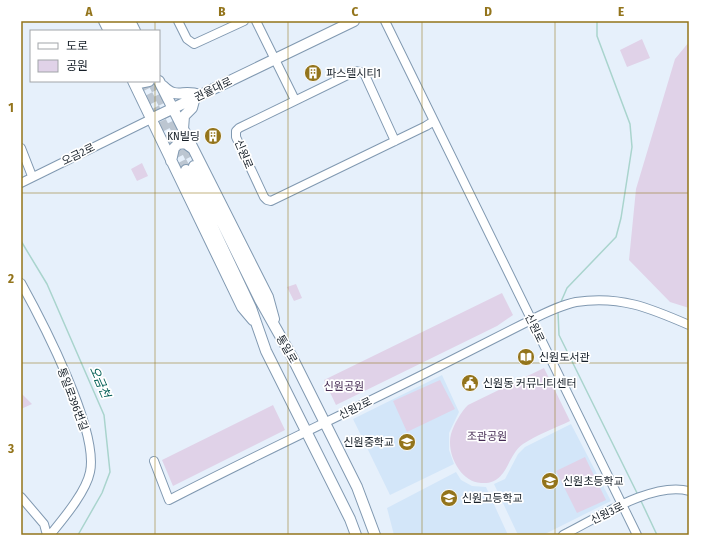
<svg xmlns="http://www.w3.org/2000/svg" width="710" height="556" viewBox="0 0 710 556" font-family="'Fira Sans Condensed','Noto Sans KR',sans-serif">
<rect width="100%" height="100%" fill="#e6f0fb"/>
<path fill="#d3e6f9" d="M 442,375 L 459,412 L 449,433 L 449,450 L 454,464 L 390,495 L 353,419 Z
M 571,424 L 611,501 L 543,535 L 518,535 L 494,484 L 505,479 L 518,454 L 525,447 Z
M 456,472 L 461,480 L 472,486 L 486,487 L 508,535 L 394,535 L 387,508 Z"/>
<path fill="#e0d2e8" d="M 642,39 L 650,58 L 627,67 L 620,50 Z
M 689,42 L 689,308 L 670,302 L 629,260 L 636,189 L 675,59 Z
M 142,163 L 148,176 L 137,181 L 131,169 Z
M 296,284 L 302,298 L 294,301 L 287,287 Z
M 502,293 L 513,315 L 497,326 L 336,405 L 324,380 Z
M 544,368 L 570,421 C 555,428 537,435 523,444 C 506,456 508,485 481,483 C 460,482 446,453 451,434 C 454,424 461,412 468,405 Z
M 440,380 L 455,409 L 407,432 L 393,401 Z
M 21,393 L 32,404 L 21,409 Z
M 273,405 L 285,430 L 173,486 L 162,460 Z
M 585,457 L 606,500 L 577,513 L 556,471 Z"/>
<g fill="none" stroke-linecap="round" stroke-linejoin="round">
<path stroke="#a9d4cd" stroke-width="1.5" d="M 21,241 L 47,284 L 104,415 L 110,472 L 102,493 L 78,535
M 560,304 L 567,288 L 616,237 L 621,218 L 632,147 L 630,124 L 597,36 L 597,21
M 558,312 L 559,335 L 638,495
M 641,501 L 657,535"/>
<path stroke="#bcc6d1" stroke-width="10" stroke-dasharray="10 5" stroke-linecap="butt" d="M 141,81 L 186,170
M 152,81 L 194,166"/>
<g stroke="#8199b1" stroke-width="10">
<path id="minor" d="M 178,21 L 187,39 L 194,44 L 244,21
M 256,21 L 295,100
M 385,21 L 637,535
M 395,141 L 364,73 L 356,71 L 239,128 L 236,131 L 236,137 L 264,197 L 267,200 L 271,201 L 426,126 L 434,121
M 21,148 L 32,176
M 21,183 L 151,119
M 21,283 C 42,321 99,430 90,472 C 86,492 63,519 50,535
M 154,461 L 169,500 C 254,456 340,416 426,373 C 458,357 491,340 523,324 C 539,316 557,306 576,302 C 619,295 650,308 689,325
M 21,497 L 44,524 L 47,535
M 563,535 C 596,519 652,481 689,491"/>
</g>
<g stroke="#8199b1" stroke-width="12">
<path id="major" d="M 104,21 L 109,31
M 111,21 L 116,31
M 122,21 L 127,31
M 130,21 L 135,31
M 133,81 L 242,307 L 253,320
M 136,81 L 139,83 L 149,81
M 159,81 L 268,297 L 274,319
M 163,86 C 177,100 182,89 200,95
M 151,119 L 354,21
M 183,129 L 184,116 L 192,108 L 195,97
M 171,161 L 174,148 L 178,144 L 185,143 L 192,148
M 194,166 L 260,300 L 292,357 L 357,487 L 375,535
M 186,170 L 251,308 L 266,351 L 350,519 L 356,535"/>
</g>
<use href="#minor" stroke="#fff" stroke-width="8"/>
<use href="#major" stroke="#fff" stroke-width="10"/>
</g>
<path fill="none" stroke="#93741b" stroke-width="1" stroke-opacity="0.55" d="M 155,21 L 155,31M 288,21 L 288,535M 422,21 L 422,535M 555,21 L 555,535M 155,81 L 155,535M 21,193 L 689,193M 21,363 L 689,363"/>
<defs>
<g id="building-disc" transform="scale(0.9)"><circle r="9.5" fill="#93741b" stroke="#fff"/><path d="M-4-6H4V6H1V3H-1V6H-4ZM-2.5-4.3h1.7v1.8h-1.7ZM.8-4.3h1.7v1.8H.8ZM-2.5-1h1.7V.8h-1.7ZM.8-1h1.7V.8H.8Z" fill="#fff"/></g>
<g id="library-disc" transform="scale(0.9)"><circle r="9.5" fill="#93741b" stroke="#fff"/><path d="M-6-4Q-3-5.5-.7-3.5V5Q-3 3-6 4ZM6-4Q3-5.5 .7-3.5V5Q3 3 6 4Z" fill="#fff"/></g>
<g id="civic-disc" transform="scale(0.9)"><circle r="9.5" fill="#93741b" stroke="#fff"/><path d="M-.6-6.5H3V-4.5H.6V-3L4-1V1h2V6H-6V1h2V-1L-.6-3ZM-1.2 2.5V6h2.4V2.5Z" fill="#fff"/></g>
<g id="school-disc" transform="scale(0.9)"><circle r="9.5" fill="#93741b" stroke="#fff"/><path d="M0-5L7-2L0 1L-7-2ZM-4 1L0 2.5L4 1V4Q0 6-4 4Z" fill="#fff"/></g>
</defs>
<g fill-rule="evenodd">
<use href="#building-disc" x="313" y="73"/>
<use href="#building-disc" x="213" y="136"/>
<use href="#library-disc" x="526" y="357"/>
<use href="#civic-disc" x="470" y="383"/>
<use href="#school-disc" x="407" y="442"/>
<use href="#school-disc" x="550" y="481"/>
<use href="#school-disc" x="449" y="498"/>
</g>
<g text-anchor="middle" stroke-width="3.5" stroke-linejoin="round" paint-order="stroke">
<g font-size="11" fill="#161f28" stroke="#fff" text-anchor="start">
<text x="326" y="77">파스텔시티1</text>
<text x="200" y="140" text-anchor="end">KN빌딩</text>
<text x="539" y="361">신원도서관</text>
<text x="483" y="387">신원동 커뮤니티센터</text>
<text x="394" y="446" text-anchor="end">신원중학교</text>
<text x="563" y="485">신원초등학교</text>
<text x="462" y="502">신원고등학교</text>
</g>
<g font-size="11" fill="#161f28" stroke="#fff">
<text transform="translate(213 89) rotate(-26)" y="4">권율대로</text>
<text transform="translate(78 154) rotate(-26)" y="4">오금2로</text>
<text transform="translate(244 154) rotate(67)" y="4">신원로</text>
<text transform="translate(535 328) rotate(64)" y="4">신원로</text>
<text transform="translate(287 349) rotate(60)" y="4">통일로</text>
<text transform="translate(73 399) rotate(69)" y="4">통일로396번길</text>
<text transform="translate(355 408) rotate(-26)" y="4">신원2로</text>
<text transform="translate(607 513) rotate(-26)" y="4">신원3로</text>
</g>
<g font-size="11" fill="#472d55" stroke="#fff">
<text x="344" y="390">신원공원</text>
<text x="487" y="440">조관공원</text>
</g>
<g font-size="12" font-style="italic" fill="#005d55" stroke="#fff">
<text transform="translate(100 382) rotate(66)" y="4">오금천</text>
</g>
</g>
<rect width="710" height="556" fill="none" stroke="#ffffff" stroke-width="44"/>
<rect x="30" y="30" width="130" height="52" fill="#ffffff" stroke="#a2a5a9"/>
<rect x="38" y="43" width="20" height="6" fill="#ffffff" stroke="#a2a5a9"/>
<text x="66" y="50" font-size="12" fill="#161f28">도로</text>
<rect x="38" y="60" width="20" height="12" fill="#e0d2e8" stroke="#a2a5a9"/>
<text x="66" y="70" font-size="12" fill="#161f28">공원</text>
<rect x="22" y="22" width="666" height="512" fill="none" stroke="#93741b" stroke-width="1.5"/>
<g font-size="13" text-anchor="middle" font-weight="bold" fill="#93741b">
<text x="89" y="16">A</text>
<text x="222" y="16">B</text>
<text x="355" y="16">C</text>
<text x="488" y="16">D</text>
<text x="621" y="16">E</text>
<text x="11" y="112">1</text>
<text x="11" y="283">2</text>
<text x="11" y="453">3</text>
</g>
</svg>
